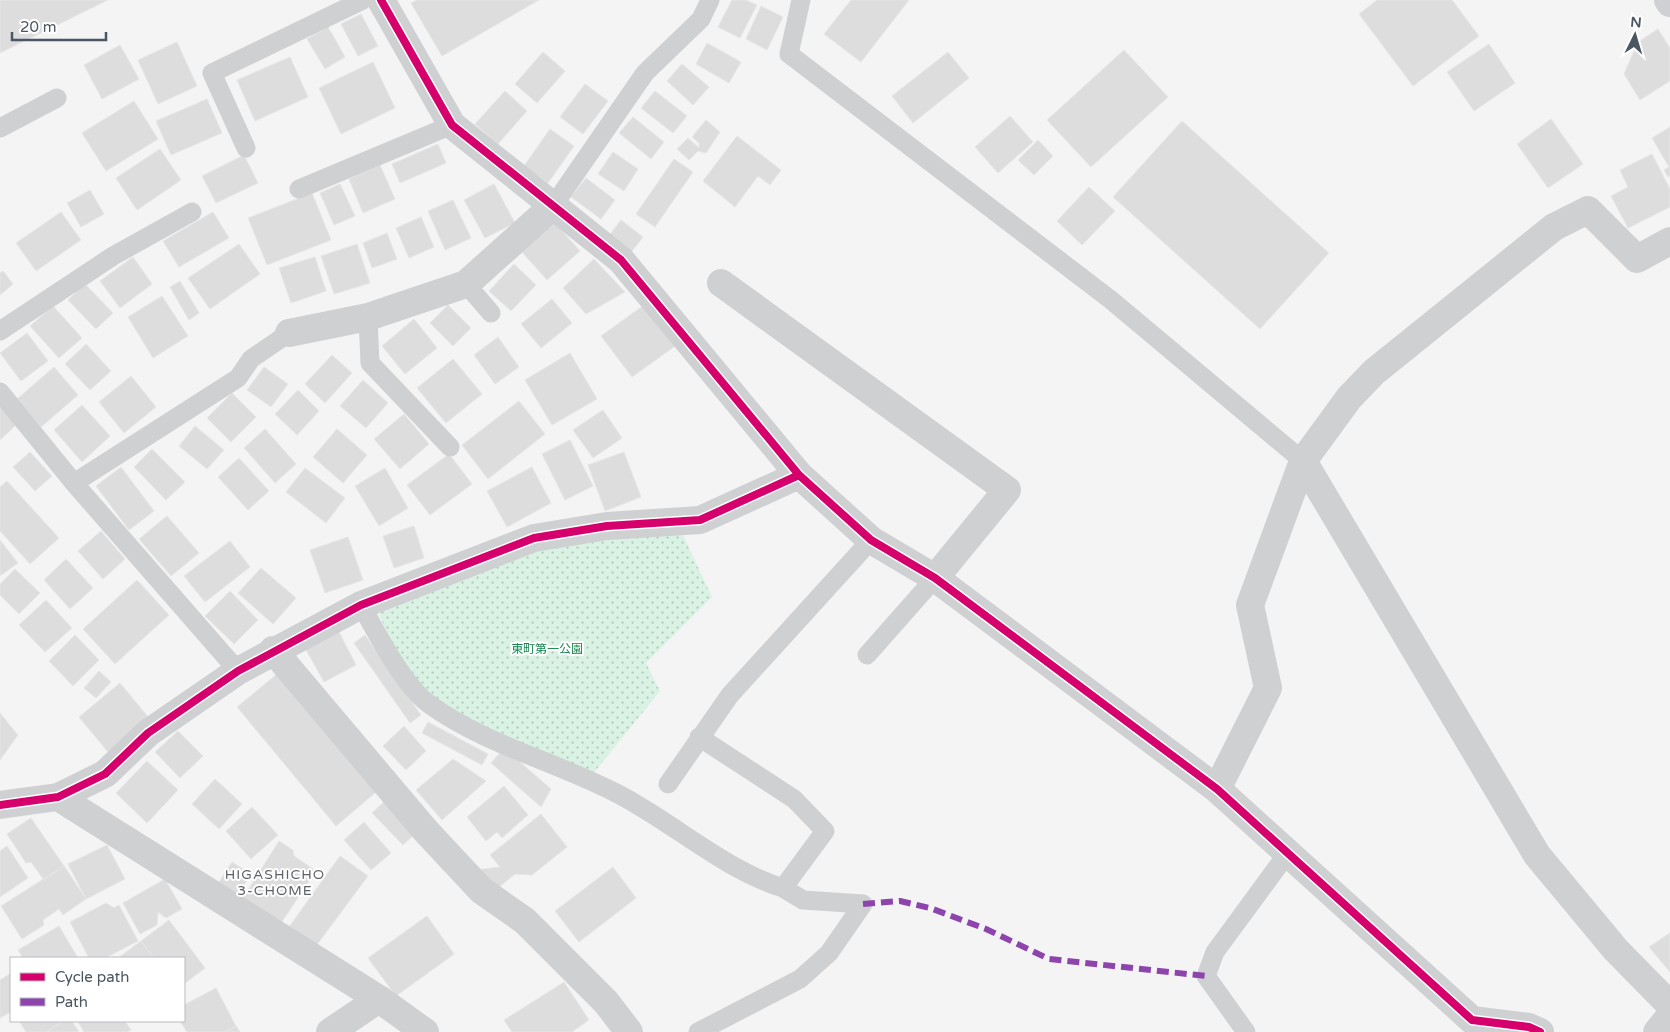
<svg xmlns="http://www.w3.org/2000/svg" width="1670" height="1032" viewBox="0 0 1670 1032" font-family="'Varela Round','Noto Sans JP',sans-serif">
<defs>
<pattern id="green-dots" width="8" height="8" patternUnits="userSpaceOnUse" patternTransform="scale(1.25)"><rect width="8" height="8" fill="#d9f2e3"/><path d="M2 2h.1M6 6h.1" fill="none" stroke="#b2c7bb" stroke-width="1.8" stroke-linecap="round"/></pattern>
</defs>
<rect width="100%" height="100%" fill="#f4f4f4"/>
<path fill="url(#green-dots)" d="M 682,533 L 712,597 L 646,663 L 660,691 L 592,775 C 526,747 448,726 404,666 C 392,650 385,626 376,608 L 542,544 Z"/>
<path fill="#ddddde" stroke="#e5e6e7" d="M 0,0 L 108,0 L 0,53 Z
M 417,0 L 539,0 L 442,56 L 411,3 Z
M 732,0 L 746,0 L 757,5 L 740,38 L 718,27 Z
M 851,0 L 909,0 L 861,62 L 824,34 Z
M 1377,0 L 1452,0 L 1479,36 L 1413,86 L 1359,14 Z
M 761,6 L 783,17 L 767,50 L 746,39 Z
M 361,14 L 378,46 L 358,56 L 341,24 Z
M 328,27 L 345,57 L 325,69 L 307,39 Z
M 1658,29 L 1670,48 L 1670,81 L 1640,100 L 1624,74 L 1638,42 Z
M 177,42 L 197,86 L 158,104 L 138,60 Z
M 707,43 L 741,62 L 729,83 L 696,64 Z
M 1489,44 L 1515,83 L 1474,111 L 1447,72 Z
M 120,45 L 139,79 L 102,99 L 84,65 Z
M 1124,50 L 1168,97 L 1091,167 L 1047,120 Z
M 543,52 L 565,71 L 537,103 L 515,84 Z
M 948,52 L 969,78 L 913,123 L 892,96 Z
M 290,57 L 308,97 L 255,121 L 237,80 Z
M 373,62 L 395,108 L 341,134 L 319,88 Z
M 682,64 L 709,87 L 693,105 L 667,81 Z
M 585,84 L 608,101 L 583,134 L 560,117 Z
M 505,91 L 527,111 L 498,144 L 475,124 Z
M 655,91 L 687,116 L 673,133 L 641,108 Z
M 207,99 L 222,133 L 171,155 L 156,121 Z
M 134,101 L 158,139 L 106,171 L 82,133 Z
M 1010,116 L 1033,142 L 998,173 L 975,147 Z
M 633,117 L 664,142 L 651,159 L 619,133 Z
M 1551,119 L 1583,164 L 1548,188 L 1517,144 Z
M 706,120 L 720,132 L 706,153 L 698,151 L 689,160 L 677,149 L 688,138 L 699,148 L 699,143 L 692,137 Z
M 1182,121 L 1329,253 L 1260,329 L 1113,197 Z
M 1670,127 L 1670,176 L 1668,177 L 1664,170 L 1669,167 L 1652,138 Z
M 550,129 L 574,146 L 548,183 L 524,166 Z
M 737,136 L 781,170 L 770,185 L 758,176 L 735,207 L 703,181 Z
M 1038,140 L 1053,156 L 1034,175 L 1018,160 Z
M 438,144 L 446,163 L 400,183 L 392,164 Z
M 160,149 L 181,180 L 137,210 L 116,178 Z
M 613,152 L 638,169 L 624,191 L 598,174 Z
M 1652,154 L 1670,189 L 1670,207 L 1628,228 L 1611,196 L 1628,187 L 1620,170 Z
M 244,155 L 258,183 L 216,203 L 202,176 Z
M 674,159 L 693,172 L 655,227 L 636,214 Z
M 380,165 L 395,199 L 363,213 L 349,179 Z
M 586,178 L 615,200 L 601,219 L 571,197 Z
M 340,184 L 355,216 L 334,225 L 320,193 Z
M 494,184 L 515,223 L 485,238 L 464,200 Z
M 1089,187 L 1115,211 L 1082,245 L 1057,221 Z
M 90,190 L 104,214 L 81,227 L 67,203 Z
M 312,193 L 331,240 L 267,265 L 248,218 Z
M 453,200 L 471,238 L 445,250 L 428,211 Z
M 61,212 L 81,240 L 36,271 L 16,243 Z
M 213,212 L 229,238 L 179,267 L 163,241 Z
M 421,217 L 434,247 L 409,258 L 396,228 Z
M 621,220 L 643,237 L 629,255 L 608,237 Z
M 555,223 L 580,251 L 547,280 L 522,252 Z
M 387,233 L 397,259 L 372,268 L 363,243 Z
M 239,244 L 260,274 L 210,309 L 188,278 Z
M 357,244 L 370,283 L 334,294 L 321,256 Z
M 133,257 L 152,284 L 120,308 L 100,281 Z
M 315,257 L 326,291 L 291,303 L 279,268 Z
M 594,259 L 625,292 L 586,314 L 563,288 Z
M 514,264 L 536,285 L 511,311 L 489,291 Z
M 3,271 L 13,284 L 0,295 L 0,273 Z
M 180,281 L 199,313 L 189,320 L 170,287 Z
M 85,284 L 113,313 L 96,329 L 68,300 Z
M 162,296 L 188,336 L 153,358 L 128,317 Z
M 552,299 L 572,323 L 541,348 L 521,324 Z
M 448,305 L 471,328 L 453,346 L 430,323 Z
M 644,305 L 675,346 L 632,377 L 601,336 Z
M 53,306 L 82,338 L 59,358 L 30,326 Z
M 414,319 L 437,348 L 405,374 L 382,346 Z
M 27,333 L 48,361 L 21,381 L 0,353 Z
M 498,337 L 519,367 L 495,384 L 474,355 Z
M 86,344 L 111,371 L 90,390 L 65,364 Z
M 570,353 L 597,399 L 552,425 L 525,380 Z
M 332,355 L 352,373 L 325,403 L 305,384 Z
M 453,359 L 482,394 L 446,423 L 417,388 Z
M 54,367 L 78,395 L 41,427 L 17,399 Z
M 264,367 L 288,384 L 271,407 L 247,390 Z
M 131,376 L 156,407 L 124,433 L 99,402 Z
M 363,380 L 388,403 L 366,428 L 340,406 Z
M 298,390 L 319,411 L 297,435 L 275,414 Z
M 232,393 L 256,417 L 231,442 L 207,418 Z
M 519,401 L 545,434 L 488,479 L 462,445 Z
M 82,405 L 110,436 L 82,462 L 54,430 Z
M 0,406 L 17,424 L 0,440 Z
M 603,410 L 622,438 L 593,458 L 573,430 Z
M 404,414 L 429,444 L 400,469 L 374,439 Z
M 195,426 L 224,450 L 207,469 L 179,446 Z
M 265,429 L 296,464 L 275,483 L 244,448 Z
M 337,429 L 367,455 L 343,483 L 313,457 Z
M 570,440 L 593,486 L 565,500 L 542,454 Z
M 152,449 L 185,482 L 166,500 L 134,467 Z
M 30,452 L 52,476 L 35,491 L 13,467 Z
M 624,452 L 641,497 L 605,511 L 588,465 Z
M 449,454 L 472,484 L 430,515 L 407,485 Z
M 239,458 L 269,491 L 248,510 L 218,477 Z
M 121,467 L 154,511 L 129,530 L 96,486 Z
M 532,467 L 551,503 L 507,527 L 487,491 Z
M 305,468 L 345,498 L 326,523 L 286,492 Z
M 385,468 L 408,508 L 379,526 L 355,486 Z
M 7,481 L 59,538 L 30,564 L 0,531 L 0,487 Z
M 167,516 L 199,553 L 171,576 L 139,539 Z
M 414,526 L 424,558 L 394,568 L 383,536 Z
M 101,531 L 125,559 L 103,579 L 78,551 Z
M 348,537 L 363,580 L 325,593 L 310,550 Z
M 0,540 L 18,563 L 0,576 Z
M 230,541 L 250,567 L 205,602 L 184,576 Z
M 66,559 L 93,588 L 70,609 L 44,580 Z
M 261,568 L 296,598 L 273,624 L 238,593 Z
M 15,569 L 40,593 L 19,614 L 0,595 L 0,584 Z
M 137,580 L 169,615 L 115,664 L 83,629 Z
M 230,591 L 258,620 L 234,644 L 205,616 Z
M 46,600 L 72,628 L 45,652 L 19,625 Z
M 337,628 L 356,665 L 324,682 L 304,646 Z
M 75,635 L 99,660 L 73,686 L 49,661 Z
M 365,635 L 421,715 L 410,723 L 354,643 Z
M 283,669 L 382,787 L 336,826 L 237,707 Z
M 99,671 L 111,682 L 96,698 L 84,688 Z
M 120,683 L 149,718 L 108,752 L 79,717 Z
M 0,713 L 18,735 L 0,760 Z
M 428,722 L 488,754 L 482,765 L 422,733 Z
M 404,726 L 426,751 L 406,770 L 383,746 Z
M 178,731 L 203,756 L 180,778 L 155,752 Z
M 504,748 L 551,789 L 541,807 L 491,763 Z
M 453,759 L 486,781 L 442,820 L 416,790 Z
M 147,761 L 178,790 L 147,823 L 116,793 Z
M 215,779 L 242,804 L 219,829 L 192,804 Z
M 504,786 L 528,815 L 502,838 L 497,832 L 486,841 L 467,817 Z
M 386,800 L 416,833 L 403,845 L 372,813 Z
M 252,807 L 278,835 L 251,859 L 226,831 Z
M 541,814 L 567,847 L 532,875 L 515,874 L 493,892 L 475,870 L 500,867 L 490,855 Z
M 31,818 L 64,866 L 44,880 L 31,862 L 26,863 L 7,834 Z
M 364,822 L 391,853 L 371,870 L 344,840 Z
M 279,841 L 293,850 L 294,856 L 316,871 L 279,926 L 241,901 Z
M 107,845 L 125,879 L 86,899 L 68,864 Z
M 7,846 L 28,878 L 0,897 L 0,851 Z
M 340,856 L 368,876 L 316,946 L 289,927 Z
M 232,862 L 251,874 L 236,897 L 217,885 Z
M 64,866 L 86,899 L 63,915 L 59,909 L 43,920 L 44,925 L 22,939 L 1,906 Z
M 613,867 L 636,898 L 579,942 L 555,911 Z
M 165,879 L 182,909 L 166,918 L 158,912 L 157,925 L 140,934 L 123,903 Z
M 106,903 L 114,908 L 119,905 L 138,941 L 105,958 L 89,958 L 70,922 Z
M 427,916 L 454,954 L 396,996 L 368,958 Z
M 169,920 L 205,968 L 184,984 L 184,958 L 154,958 L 141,941 Z
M 59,926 L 78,958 L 23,958 L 18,950 Z
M 1670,933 L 1670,972 L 1649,947 Z
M 141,941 L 154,958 L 118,958 Z
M 11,973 L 11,1012 L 0,1018 L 0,980 Z
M 564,982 L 589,1020 L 572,1032 L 512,1032 L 504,1020 Z
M 216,988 L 236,1026 L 225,1032 L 187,1032 L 180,1021 L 184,1021 L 184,1005 Z
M 19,1021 L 64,1021 L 46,1032 L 26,1032 Z
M 64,1021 L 72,1021 L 79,1032 L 46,1032 Z
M 80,1021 L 125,1021 L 131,1030 L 127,1032 L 84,1032 L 78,1022 Z
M 236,1026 L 240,1032 L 225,1032 Z"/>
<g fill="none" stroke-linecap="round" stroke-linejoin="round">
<path stroke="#ced0d2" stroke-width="19" d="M 801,0 L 789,54 L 1111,300 L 1303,461
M 0,128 L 57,98
M 246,148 L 212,73 L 363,0
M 299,189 L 452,125
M 553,206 L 645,73 L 701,19 L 710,0
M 466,284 L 491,313
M 368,317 L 370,363 L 450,447
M 0,331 L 113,256 L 192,212
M 0,392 L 74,483 L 238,671
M 74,483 L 238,378 L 251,359 L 289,333
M 361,605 C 377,633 403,685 429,704 C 485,745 558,762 620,795 C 675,824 723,869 783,888 L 825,831 L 794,799 L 699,737
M 867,655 L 935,578
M 668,784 L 730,695 L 871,540
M 698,1032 L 800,979 L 829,953 L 863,904 L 803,900 L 783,888
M 1246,1032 L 1206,976 L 1215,952 L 1287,854"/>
<path stroke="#ced0d2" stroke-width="28" d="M 381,0 L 452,125 L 621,260 L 799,475 L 871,540 L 935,578 L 1217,789 L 1472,1020 L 1529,1027 L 1540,1032
M 721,283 L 1007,490 L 935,578
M 289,333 L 368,317 L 466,284 L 553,206
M 1303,461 L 1537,855 L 1616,950 L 1670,1005
M 273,650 L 425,830 L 481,890 L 525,921 L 606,1002 L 629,1032
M 1217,789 L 1268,688 L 1250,605 L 1303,461 L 1349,398 L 1374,372 L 1554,227 L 1588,210 L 1637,259 L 1670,241
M 58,797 L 379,999 L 425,1032
M 0,805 L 58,797 L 105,774 L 148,733 L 238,671 L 361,605 L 534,538 L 607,526 L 700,520 L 799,475
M 330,1032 L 379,999
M 1657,1032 L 1670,1016"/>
<path stroke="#ced0d4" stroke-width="28" d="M 1668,0 L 1670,3"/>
<path stroke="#8e44ad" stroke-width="6" stroke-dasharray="12 6" stroke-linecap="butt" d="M 863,904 L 900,901 L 930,908 L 986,929 L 1049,959 L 1206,976"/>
<g stroke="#fff" stroke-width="11">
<path id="cycleway" d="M 381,0 L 452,125 L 621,260 L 799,475 L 871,540 L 935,578 L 1217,789 L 1472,1020 L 1529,1027 L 1540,1032
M 0,805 L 58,797 L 105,774 L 148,733 L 238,671 L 361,605 L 534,538 L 607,526 L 700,520 L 799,475"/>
</g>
<use href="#cycleway" stroke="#d6006c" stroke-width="8"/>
</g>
<g text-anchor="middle" stroke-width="4" stroke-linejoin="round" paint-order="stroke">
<g font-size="12" fill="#17864f" stroke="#fff">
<text x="547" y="653">東町第一公園</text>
</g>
<g font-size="14" letter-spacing="1" fill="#5f6368" stroke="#fff">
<text x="275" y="879">HIGASHICHO<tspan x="275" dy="16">3-CHOME</tspan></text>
</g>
</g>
<rect x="10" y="957" width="175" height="65" fill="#ffffff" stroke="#b7bbc0"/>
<rect x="20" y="973" width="25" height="8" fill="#d6006c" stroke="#b7bbc0"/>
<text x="55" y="982" font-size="15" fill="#4a5661">Cycle path</text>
<rect x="20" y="998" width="25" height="8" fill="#8e44ad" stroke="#b7bbc0"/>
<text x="55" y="1007" font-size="15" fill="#4a5661">Path</text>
<g transform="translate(1635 35) rotate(5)" stroke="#ffffff" stroke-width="4" paint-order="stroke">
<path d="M0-4L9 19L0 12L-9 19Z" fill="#4a5661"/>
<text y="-8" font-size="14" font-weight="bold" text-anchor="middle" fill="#4a5661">N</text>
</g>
<path d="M12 32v8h94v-8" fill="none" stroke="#4a5661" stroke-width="2.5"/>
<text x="20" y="32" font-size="15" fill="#4a5661" stroke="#ffffff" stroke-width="4" paint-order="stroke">20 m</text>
</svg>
